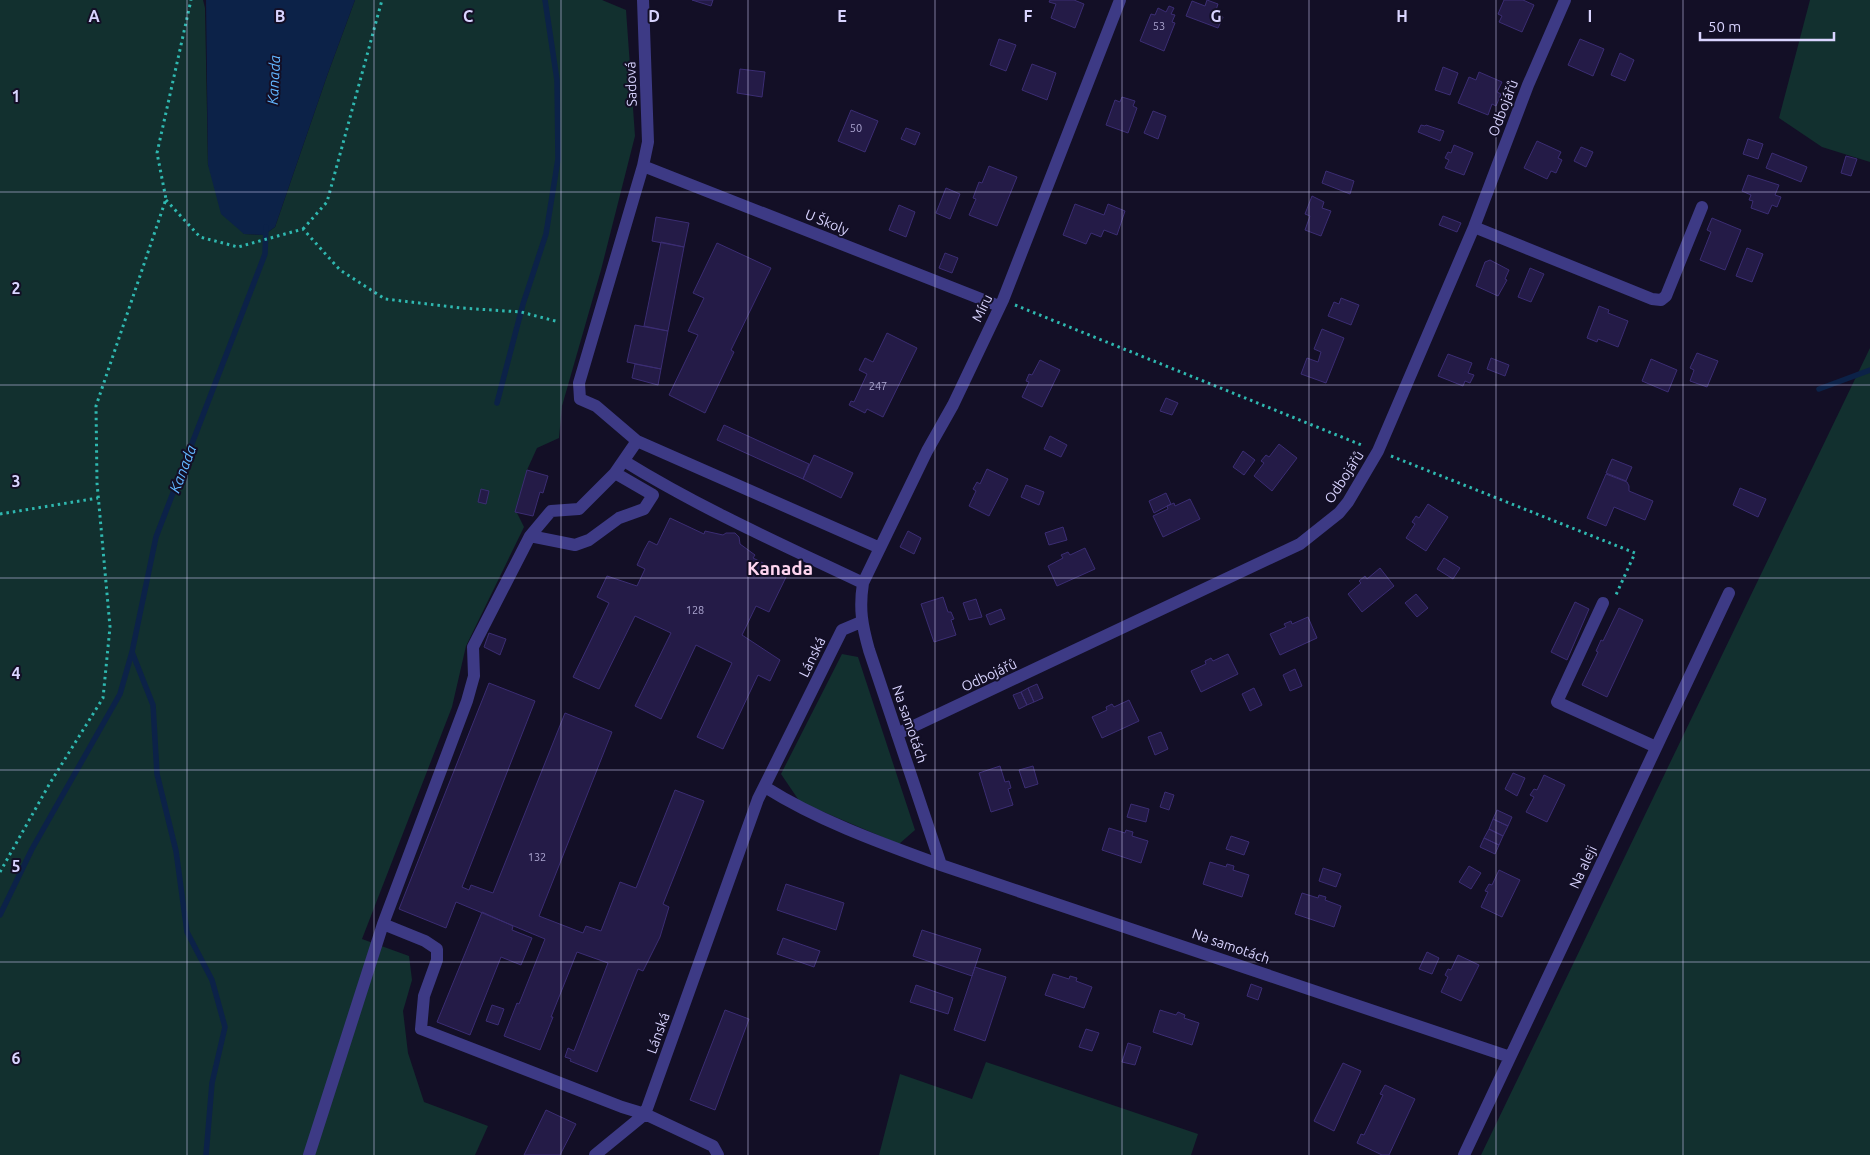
<svg xmlns="http://www.w3.org/2000/svg" width="1870" height="1155" viewBox="0 0 1870 1155" font-family="Ubuntu,sans-serif">
<rect width="100%" height="100%" fill="#130f26"/>
<path fill="#12302f" d="M 0,0 L 203,0 L 205,8 L 208,165 L 244,234 L 264,235 L 275,227 L 328,73 L 355,0 L 602,0 L 626,10 L 635,136 L 601,270 L 562,406 L 559,438 L 537,448 L 527,470 L 516,511 L 524,527 L 466,646 L 452,707 L 362,939 L 409,956 L 412,980 L 403,1011 L 408,1053 L 424,1102 L 488,1126 L 475,1155 L 0,1155 Z
M 1810,0 L 1870,0 L 1870,162 L 1822,147 L 1779,118 Z
M 1870,348 L 1870,1155 L 1481,1155 Z
M 842,654 L 858,657 L 915,830 L 899,844 L 800,802 L 781,774 Z
M 986,1062 L 1198,1134 L 1191,1155 L 879,1155 L 900,1074 L 972,1099 Z"/>
<path fill="#0c2248" d="M 206,0 L 355,0 L 328,73 L 275,227 L 264,235 L 244,234 L 221,214 L 208,165 Z"/>
<g fill="none" stroke-linecap="round" stroke-linejoin="round">
<path stroke="#0c2248" stroke-width="5.5" d="M 1819,389 L 1870,370
M 497,403 L 523,304 L 546,234 L 558,159 L 557,80 L 545,0
M 132,652 L 153,705 L 157,774 L 176,851 L 187,932 L 212,980 L 225,1027 L 212,1083 L 206,1155
M 0,915 L 32,849 L 120,694 L 132,652 L 156,537 L 265,254 L 266,227"/>
</g>
<path fill="#241b47" stroke="#3b2d73" d="M 692,0 L 713,0 L 711,6 Z
M 1050,0 L 1074,0 L 1084,4 L 1075,28 L 1051,18 L 1056,4 L 1049,2 Z
M 1207,0 L 1218,4 L 1215,13 L 1223,17 L 1218,28 L 1186,16 L 1192,1 L 1205,6 Z
M 1504,0 L 1523,0 L 1534,5 L 1522,32 L 1499,22 L 1502,16 L 1498,14 Z
M 1169,6 L 1174,8 L 1171,14 L 1175,15 L 1172,22 L 1175,23 L 1164,51 L 1140,41 L 1151,14 L 1155,15 L 1158,8 L 1166,12 Z
M 999,39 L 1016,45 L 1006,71 L 990,65 Z
M 1580,39 L 1604,49 L 1593,76 L 1568,65 Z
M 1620,53 L 1634,60 L 1625,81 L 1611,75 Z
M 1032,64 L 1056,73 L 1047,100 L 1022,90 Z
M 1443,67 L 1458,73 L 1450,95 L 1435,90 Z
M 740,69 L 765,72 L 762,97 L 737,93 Z
M 1479,72 L 1502,82 L 1497,92 L 1501,94 L 1496,106 L 1492,104 L 1488,115 L 1458,103 L 1469,77 L 1476,80 Z
M 1122,97 L 1135,101 L 1133,106 L 1137,108 L 1128,133 L 1106,125 L 1115,100 L 1120,102 Z
M 851,110 L 878,121 L 865,152 L 838,141 Z
M 1153,111 L 1166,116 L 1158,139 L 1144,133 Z
M 1421,125 L 1425,126 L 1426,125 L 1444,131 L 1440,141 L 1418,132 Z
M 906,128 L 920,133 L 915,145 L 901,139 Z
M 1748,139 L 1763,144 L 1758,159 L 1743,154 Z
M 1537,141 L 1561,152 L 1558,158 L 1562,160 L 1556,173 L 1551,171 L 1547,179 L 1524,168 Z
M 1454,145 L 1473,153 L 1464,175 L 1445,168 L 1449,160 L 1445,158 L 1448,152 L 1451,153 Z
M 1581,147 L 1593,152 L 1586,167 L 1574,161 Z
M 1772,153 L 1807,167 L 1801,182 L 1766,168 Z
M 1846,156 L 1857,159 L 1851,176 L 1841,173 Z
M 989,166 L 1017,177 L 997,226 L 969,215 L 976,199 L 973,198 L 979,182 L 982,183 Z
M 1326,171 L 1354,181 L 1350,194 L 1322,183 Z
M 1748,175 L 1779,185 L 1775,195 L 1781,197 L 1777,207 L 1772,205 L 1768,214 L 1751,208 L 1753,201 L 1749,200 L 1751,195 L 1742,191 Z
M 946,188 L 960,194 L 950,219 L 936,213 Z
M 1312,196 L 1324,202 L 1322,208 L 1331,211 L 1321,236 L 1305,230 L 1310,216 L 1305,214 Z
M 1075,204 L 1104,215 L 1108,204 L 1125,211 L 1117,235 L 1104,230 L 1101,237 L 1091,233 L 1086,244 L 1063,235 Z
M 899,205 L 915,212 L 906,237 L 889,230 Z
M 1443,216 L 1461,223 L 1457,232 L 1439,225 Z
M 656,217 L 689,223 L 684,247 L 652,241 Z
M 1712,218 L 1741,230 L 1725,270 L 1700,260 L 1711,232 L 1707,230 Z
M 661,242 L 684,247 L 668,331 L 644,326 Z
M 717,243 L 771,268 L 731,350 L 734,352 L 705,413 L 669,395 L 698,335 L 688,331 L 704,298 L 693,293 Z
M 1747,248 L 1763,254 L 1752,282 L 1736,276 Z
M 945,253 L 958,258 L 952,273 L 939,268 Z
M 1490,260 L 1509,270 L 1505,279 L 1507,280 L 1498,296 L 1476,286 L 1485,262 Z
M 1530,268 L 1544,274 L 1531,302 L 1518,297 Z
M 1341,298 L 1359,305 L 1351,325 L 1328,316 L 1334,302 L 1339,304 Z
M 1599,306 L 1609,310 L 1608,313 L 1628,321 L 1618,347 L 1598,339 L 1597,342 L 1587,338 Z
M 635,325 L 668,331 L 661,369 L 627,362 Z
M 1322,329 L 1344,338 L 1326,383 L 1301,374 L 1307,358 L 1318,362 L 1321,352 L 1314,349 Z
M 887,333 L 917,348 L 883,417 L 867,409 L 865,413 L 849,405 L 851,401 L 854,402 L 867,374 L 859,370 L 865,358 L 873,362 Z
M 1697,353 L 1718,361 L 1707,387 L 1690,381 L 1694,370 L 1690,368 Z
M 1448,354 L 1472,363 L 1468,373 L 1474,375 L 1470,383 L 1465,381 L 1463,386 L 1438,376 Z
M 1491,358 L 1509,365 L 1505,376 L 1487,369 Z
M 1651,359 L 1677,370 L 1668,392 L 1642,381 Z
M 1040,360 L 1060,370 L 1042,407 L 1022,397 L 1029,382 L 1026,381 L 1029,374 L 1032,375 Z
M 635,364 L 661,369 L 658,385 L 632,378 Z
M 1166,398 L 1178,403 L 1172,415 L 1160,411 Z
M 724,425 L 809,464 L 803,479 L 717,440 Z
M 1050,436 L 1067,445 L 1061,457 L 1044,449 Z
M 1279,444 L 1297,458 L 1272,491 L 1254,476 L 1264,463 L 1261,461 L 1266,455 L 1269,457 Z
M 1243,451 L 1255,460 L 1244,475 L 1233,467 Z
M 814,455 L 853,473 L 841,498 L 803,479 Z
M 1612,459 L 1632,467 L 1626,481 L 1606,473 Z
M 987,469 L 1008,479 L 989,516 L 969,506 L 976,491 L 973,489 L 977,482 L 980,484 Z
M 527,470 L 548,476 L 543,493 L 540,492 L 533,516 L 515,512 Z
M 1606,474 L 1627,482 L 1629,486 L 1629,491 L 1653,501 L 1645,520 L 1614,507 L 1606,526 L 1587,518 Z
M 1026,485 L 1044,492 L 1039,505 L 1021,497 Z
M 1740,488 L 1766,499 L 1758,517 L 1733,505 Z
M 481,489 L 489,491 L 486,504 L 478,502 Z
M 1166,493 L 1171,504 L 1154,513 L 1149,501 Z
M 1190,499 L 1200,519 L 1163,537 L 1153,516 L 1168,509 L 1167,506 L 1174,503 L 1175,506 Z
M 1428,504 L 1448,517 L 1426,551 L 1406,538 L 1415,524 L 1412,522 L 1416,516 L 1419,518 Z
M 670,518 L 704,534 L 705,531 L 723,535 L 726,533 L 735,533 L 739,537 L 740,544 L 755,555 L 753,558 L 787,575 L 769,612 L 756,606 L 742,635 L 780,660 L 770,681 L 758,675 L 723,749 L 697,737 L 732,663 L 696,645 L 661,719 L 635,706 L 671,633 L 635,616 L 599,689 L 573,677 L 609,603 L 597,597 L 607,576 L 637,586 L 645,569 L 637,565 L 644,550 L 649,541 L 657,545 Z
M 1063,527 L 1067,540 L 1049,545 L 1045,533 Z
M 908,531 L 921,538 L 914,554 L 900,547 Z
M 1085,548 L 1095,569 L 1057,586 L 1048,566 L 1063,558 L 1061,555 L 1068,552 L 1070,555 Z
M 1444,558 L 1460,568 L 1453,579 L 1437,569 Z
M 1380,568 L 1394,586 L 1362,612 L 1348,594 L 1361,583 L 1359,581 L 1365,576 L 1367,579 Z
M 1416,594 L 1428,608 L 1417,617 L 1405,603 Z
M 943,597 L 948,612 L 951,612 L 954,619 L 951,620 L 956,635 L 934,642 L 921,604 Z
M 976,599 L 982,617 L 969,620 L 963,603 Z
M 1575,602 L 1589,609 L 1567,660 L 1551,652 Z
M 1619,608 L 1643,620 L 1607,697 L 1582,685 L 1598,652 L 1596,651 L 1601,640 L 1603,641 Z
M 1001,609 L 1005,619 L 990,625 L 986,615 Z
M 1308,617 L 1317,638 L 1280,655 L 1270,634 L 1286,627 L 1284,624 L 1291,621 L 1292,624 Z
M 489,633 L 506,639 L 500,655 L 484,647 Z
M 1228,654 L 1238,674 L 1201,692 L 1191,671 L 1206,664 L 1205,661 L 1211,658 L 1213,661 Z
M 1295,669 L 1302,686 L 1290,691 L 1283,675 Z
M 489,683 L 535,701 L 462,887 L 469,890 L 471,885 L 493,893 L 565,713 L 612,732 L 539,916 L 583,933 L 586,926 L 601,931 L 620,882 L 636,888 L 675,790 L 704,801 L 663,904 L 669,907 L 660,937 L 643,971 L 638,969 L 597,1072 L 570,1061 L 571,1059 L 565,1057 L 568,1048 L 574,1051 L 608,963 L 577,952 L 551,1017 L 553,1017 L 540,1050 L 504,1036 L 517,1003 L 519,1004 L 545,939 L 456,902 L 446,928 L 399,909 Z
M 1037,684 L 1043,698 L 1034,702 L 1028,688 Z
M 1028,688 L 1034,702 L 1027,705 L 1021,692 Z
M 1254,688 L 1262,705 L 1250,711 L 1242,694 Z
M 1021,692 L 1027,705 L 1019,709 L 1013,695 Z
M 1129,700 L 1139,721 L 1102,738 L 1092,717 L 1107,710 L 1106,707 L 1112,704 L 1114,707 Z
M 1161,732 L 1168,749 L 1155,755 L 1148,737 Z
M 1000,766 L 1005,782 L 1009,781 L 1011,788 L 1008,789 L 1013,805 L 991,812 L 979,773 Z
M 1033,766 L 1038,784 L 1025,788 L 1019,770 Z
M 1513,773 L 1525,778 L 1517,796 L 1505,789 Z
M 1544,775 L 1565,785 L 1547,822 L 1526,812 L 1534,797 L 1530,795 L 1534,789 L 1537,790 Z
M 1165,792 L 1174,795 L 1169,810 L 1160,807 Z
M 1131,804 L 1149,809 L 1146,822 L 1127,817 Z
M 1497,810 L 1512,817 L 1508,826 L 1493,819 Z
M 1493,819 L 1508,826 L 1503,836 L 1489,829 Z
M 1109,828 L 1125,833 L 1126,830 L 1133,832 L 1132,836 L 1148,841 L 1141,863 L 1102,850 Z
M 1489,829 L 1503,836 L 1499,845 L 1484,838 Z
M 1231,836 L 1249,842 L 1244,855 L 1226,849 Z
M 1484,838 L 1499,845 L 1495,854 L 1480,847 Z
M 1210,862 L 1226,867 L 1227,864 L 1234,866 L 1233,870 L 1249,875 L 1242,897 L 1203,884 Z
M 1469,866 L 1481,873 L 1471,889 L 1459,882 Z
M 1323,868 L 1341,874 L 1336,887 L 1319,881 Z
M 1499,870 L 1520,880 L 1502,917 L 1481,907 L 1488,892 L 1485,891 L 1489,884 L 1492,885 Z
M 786,884 L 844,903 L 836,930 L 777,910 Z
M 1302,893 L 1318,898 L 1319,895 L 1326,897 L 1325,900 L 1341,906 L 1334,927 L 1295,914 Z
M 482,912 L 513,926 L 512,930 L 532,938 L 521,965 L 501,957 L 470,1035 L 437,1022 Z
M 922,930 L 981,949 L 972,976 L 913,956 Z
M 783,938 L 820,951 L 814,967 L 777,954 Z
M 1427,952 L 1439,958 L 1432,974 L 1419,969 Z
M 1458,955 L 1479,965 L 1461,1001 L 1441,992 L 1448,977 L 1445,975 L 1448,969 L 1451,970 Z
M 975,967 L 1006,977 L 985,1041 L 954,1030 Z
M 1053,974 L 1069,979 L 1070,976 L 1077,978 L 1076,981 L 1092,987 L 1084,1008 L 1045,995 Z
M 1251,984 L 1262,988 L 1258,1000 L 1247,996 Z
M 916,985 L 953,998 L 948,1014 L 910,1002 Z
M 492,1005 L 504,1009 L 498,1025 L 486,1021 Z
M 725,1010 L 749,1019 L 715,1110 L 690,1100 Z
M 1160,1010 L 1176,1015 L 1178,1012 L 1185,1015 L 1184,1018 L 1199,1023 L 1192,1045 L 1153,1032 Z
M 1086,1029 L 1099,1033 L 1092,1051 L 1079,1047 Z
M 1128,1043 L 1141,1047 L 1135,1065 L 1122,1062 Z
M 1343,1063 L 1361,1071 L 1334,1131 L 1314,1121 Z
M 1385,1085 L 1415,1099 L 1389,1155 L 1382,1155 L 1357,1143 L 1361,1134 L 1364,1135 L 1383,1095 L 1380,1094 Z
M 546,1110 L 576,1124 L 560,1155 L 524,1155 Z"/>
<g fill="none" stroke-linecap="round" stroke-linejoin="round">
<path stroke="#2fb8b0" stroke-width="3" stroke-dasharray="2.5 4" stroke-linecap="butt" d="M 166,200 L 200,237 L 238,247 L 303,229 L 340,270 L 385,299 L 462,308 L 521,312 L 559,322
M 303,229 L 327,202 L 382,0
M 1015,305 L 1364,446
M 1391,456 L 1635,553 L 1615,597
M 0,514 L 98,498
M 0,872 L 50,783 L 103,698 L 110,627 L 97,483 L 96,406 L 166,199 L 157,153 L 191,0"/>
<path stroke="#3d3a85" stroke-width="12" d="M 643,166 L 999,306
M 1474,227 L 1652,299 L 1661,300 L 1666,296 L 1702,207
M 637,441 L 880,548
M 624,461 C 700,508 783,545 863,583
M 530,536 L 575,545 L 589,540 L 619,518 L 644,509 L 653,495 L 615,473
M 1603,603 L 1557,702 L 1656,747
M 897,734 L 1300,544 L 1339,513 L 1348,502 L 1378,451 L 1474,227 L 1528,85 L 1565,0
M 765,787 C 819,821 881,843 941,865 L 1510,1057
M 941,865 L 869,650 C 862,625 859,609 863,583 L 927,451 L 953,405 L 1003,300 L 1120,0
M 383,924 L 425,941 L 437,949 L 437,960 L 424,996 L 421,1029 L 622,1107 L 645,1114 L 713,1146 L 718,1155
M 645,1114 L 758,799 L 842,630 L 861,622
M 309,1155 L 383,924 L 467,701 L 474,676 L 473,647 L 530,536 L 551,511 L 579,509 L 615,473 L 637,441 L 596,406 L 580,399 L 579,383 L 643,166 L 648,142 L 643,0
M 595,1155 L 645,1114
M 1464,1155 L 1729,593"/>
</g>
<path fill="none" stroke="#d9d4ff" stroke-width="1" stroke-opacity="0.55" d="M 187,0 L 187,1155M 374,0 L 374,1155M 561,0 L 561,1155M 748,0 L 748,1155M 935,0 L 935,1155M 1122,0 L 1122,1155M 1309,0 L 1309,1155M 1496,0 L 1496,1155M 1683,0 L 1683,1155M 0,192 L 1870,192M 0,385 L 1870,385M 0,578 L 1870,578M 0,770 L 1870,770M 0,962 L 1870,962"/>
<g text-anchor="middle" stroke-width="4" stroke-linejoin="round" paint-order="stroke">
<g font-size="11" fill="#aca6d1">
<text x="1159" y="30">53</text>
<text x="856" y="132">50</text>
<text x="878" y="390">247</text>
<text x="695" y="614">128</text>
<text x="537" y="861">132</text>
</g>
<g font-size="14" fill="#d9d4ff" stroke="#130f26">
<text transform="translate(631 84) rotate(-92)" y="5">Sadová</text>
<text transform="translate(1503 108) rotate(-69)" y="5">Odbojářů</text>
<text transform="translate(827 222) rotate(22)" y="5">U Školy</text>
<text transform="translate(982 308) rotate(-64)" y="5">Míru</text>
<text transform="translate(1344 477) rotate(-57)" y="5">Odbojářů</text>
<text transform="translate(812 657) rotate(-64)" y="5">Lánská</text>
<text transform="translate(989 675) rotate(-25)" y="5">Odbojářů</text>
<text transform="translate(910 724) rotate(71)" y="5">Na samotách</text>
<text transform="translate(1583 867) rotate(-65)" y="5">Na aleji</text>
<text transform="translate(1231 946) rotate(19)" y="5">Na samotách</text>
<text transform="translate(658 1033) rotate(-70)" y="5">Lánská</text>
</g>
<g font-size="15" font-style="italic" fill="#62b6ff" stroke="#130f26">
<text transform="translate(274 80) rotate(-87)" y="5">Kanada</text>
<text transform="translate(183 469) rotate(-69)" y="5">Kanada</text>
</g>
<g font-size="19" font-weight="bold" fill="#ffd6f0" stroke="#130f26">
<text x="780" y="575">Kanada</text>
</g>
</g>
<g font-size="16" text-anchor="middle" font-weight="bold" fill="#d9d4ff" stroke="#130f26" stroke-width="4" stroke-linejoin="round" paint-order="stroke">
<text x="94" y="22">A</text>
<text x="280" y="22">B</text>
<text x="468" y="22">C</text>
<text x="654" y="22">D</text>
<text x="842" y="22">E</text>
<text x="1028" y="22">F</text>
<text x="1216" y="22">G</text>
<text x="1402" y="22">H</text>
<text x="1590" y="22">I</text>
<text x="16" y="102">1</text>
<text x="16" y="294">2</text>
<text x="16" y="487">3</text>
<text x="16" y="679">4</text>
<text x="16" y="872">5</text>
<text x="16" y="1064">6</text>
</g>
<path d="M1700 32v8h134v-8" fill="none" stroke="#d9d4ff" stroke-width="2.5"/>
<text x="1708" y="32" font-size="15" fill="#d9d4ff" stroke="#130f26" stroke-width="4" paint-order="stroke">50 m</text>
</svg>
